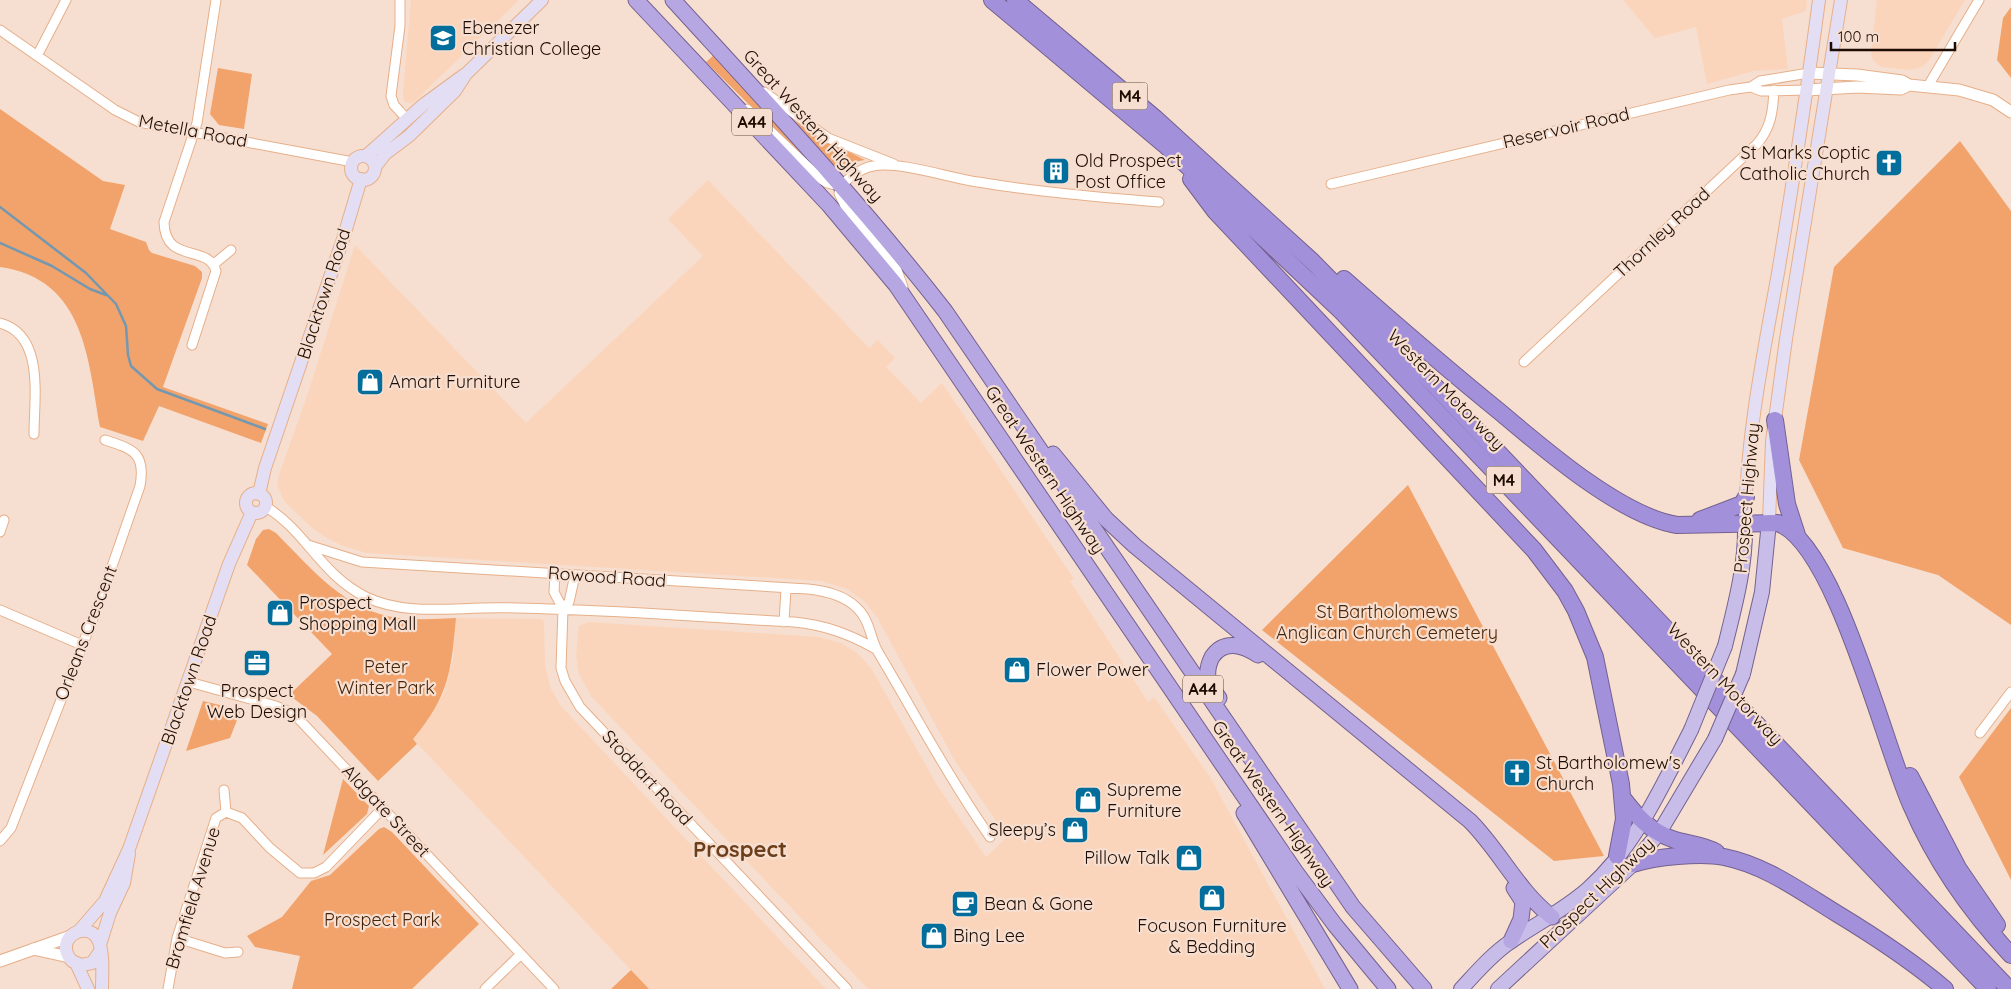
<svg xmlns="http://www.w3.org/2000/svg" width="2011" height="989" viewBox="0 0 2011 989" font-family="Quicksand,sans-serif">
<rect width="100%" height="100%" fill="#f6dfd0"/>
<path fill="#fbd5bb" d="M 411,0 L 519,0 L 413,103 L 408,103 L 404,101 L 403,93 Z
M 1623,0 L 1807,0 L 1806,11 L 1782,19 L 1788,69 L 1754,71 L 1707,84 L 1696,27 L 1655,38 Z
M 1877,0 L 1965,0 L 1928,62 L 1922,67 L 1910,70 L 1881,67 L 1873,60 L 1871,54 Z
M 708,180 L 869,348 L 878,340 L 895,358 L 886,367 L 921,403 L 942,383 L 1074,579 L 1070,581 L 1148,702 L 1154,697 L 1210,777 L 1325,989 L 868,989 L 591,696 L 579,674 L 576,656 L 579,626 L 589,622 L 819,637 L 841,643 L 857,653 L 871,668 L 937,785 L 986,857 L 1007,837 L 955,761 L 877,617 L 864,601 L 847,589 L 821,581 L 366,553 L 341,545 L 325,537 L 312,528 L 284,501 L 277,484 L 279,475 L 308,393 L 355,245 L 526,423 L 703,256 L 668,219 Z
M 456,618 L 541,619 L 544,621 L 545,666 L 551,689 L 561,706 L 826,989 L 649,989 L 413,739 L 428,720 L 444,693 L 453,659 Z"/>
<path fill="#f2a36b" d="M 2011,7 L 2011,78 L 1997,60 L 2003,18 Z
M 714,55 L 810,160 L 807,162 L 706,62 Z
M 218,68 L 252,74 L 244,129 L 219,125 L 210,114 Z
M 0,109 L 103,181 L 125,185 L 110,229 L 146,242 L 149,250 L 152,253 L 195,266 L 202,272 L 202,278 L 163,387 L 268,424 L 261,443 L 159,406 L 143,441 L 100,427 C 88,359 85,279 0,267 Z
M 797,122 L 823,139 L 865,160 L 854,162 L 840,171 L 837,170 L 795,123 Z
M 1960,141 L 2011,211 L 2011,625 L 1938,575 L 1843,548 L 1799,460 L 1834,267 Z
M 1408,485 L 1604,856 L 1554,861 L 1262,630 Z
M 269,529 L 276,533 C 311,568 346,612 399,618 C 418,620 437,619 456,618 C 451,672 449,696 413,739 L 417,744 L 378,781 L 317,716 L 289,695 L 332,654 L 247,565 L 256,539 L 263,530 Z
M 203,701 L 241,710 L 230,738 L 186,751 Z
M 2011,708 L 2011,880 L 1959,777 Z
M 343,779 L 369,806 L 367,814 L 323,855 Z
M 384,827 L 392,832 L 479,924 L 412,989 L 292,989 L 300,956 L 255,947 L 247,936 L 282,917 L 311,881 L 330,875 L 379,829 Z
M 631,970 L 649,989 L 611,989 Z"/>
<g fill="none" stroke-linecap="round" stroke-linejoin="round">
<path stroke="#7398b0" stroke-width="2.5" d="M 0,207 L 86,273 L 116,304 L 126,326 L 128,355 L 131,366 L 157,389 L 265,429
M 0,243 L 52,266 L 90,289 L 106,295"/>
<g stroke="#e6af89" stroke-width="11">
<path id="minor" d="M 400,0 L 400,26 L 391,96 L 394,105 L 407,119
M 0,30 L 115,110 L 139,122 L 353,162
M 37,56 L 66,0
M 1928,86 L 1979,0
M 1751,87 L 1761,91 L 1807,90
M 764,92 L 828,138 L 894,164
M 747,109 L 822,180 L 827,183 L 839,186
M 1331,184 L 1729,90 L 1751,87 L 1760,81 L 1809,73
M 214,264 L 231,250
M 903,287 L 897,270 L 845,206 L 839,193 C 841,181 861,168 873,166 C 901,161 949,178 978,182 C 1038,192 1098,197 1159,202
M 0,323 C 45,335 34,398 34,434
M 192,345 L 216,271 C 208,243 165,265 164,222 L 197,123 L 216,0
M 1524,362 L 1757,144 C 1771,128 1773,111 1774,90
M 266,507 C 305,530 321,575 366,597 C 401,614 443,609 481,608 C 504,607 527,608 549,609 C 631,611 713,618 794,622 C 825,625 849,634 876,649
M 0,532 L 4,520
M 308,545 L 362,562 L 808,589 C 826,591 844,595 857,608 C 870,620 870,638 878,652 C 915,714 949,778 990,837
M 555,574 L 554,592 L 563,609 L 561,668 L 565,681 L 580,707 L 847,989
M 563,609 L 569,602 L 575,575
M 0,610 L 82,645
M 784,622 L 786,589
M 189,682 L 276,706 L 294,714 L 554,989
M 1980,733 L 2011,692
M 224,790 L 226,812
M 226,812 L 242,818 L 270,848 L 300,873 L 314,873 L 326,867 L 383,808
M 0,841 L 11,828 L 102,595 L 140,486 C 146,453 133,449 105,440
M 177,938 L 225,953 L 238,952
M 168,989 L 177,938 L 216,818 L 226,812
M 485,989 L 520,955"/>
</g>
<g stroke="#e6af89" stroke-width="13">
<path id="tertiary" d="M 1809,73 L 1857,75 L 1902,81 L 1909,85 L 1959,90 L 1993,100 L 2011,112
M 1807,90 L 1857,87 L 1901,89 L 1909,85
M 33,949 L 69,957
M 0,961 L 71,936"/>
</g>
<g stroke="#e6af89" stroke-width="14">
<path id="secondary" d="M 366,156 L 423,105 L 464,75
M351 168a12 12 0 1 1 24 0a12 12 0 1 1-24 0Z
M 375,167 L 385,154 L 409,136 L 455,91 L 466,74 L 542,0
M246 503a10 10 0 1 1 20 0a10 10 0 1 1-20 0Z
M 259,494 L 265,468 L 343,239 L 361,179
M 1769,522 L 1772,441 L 1786,339 L 1841,0
M 1745,524 C 1746,439 1763,356 1778,273 C 1793,182 1807,91 1819,0
M 79,931 L 105,901 L 129,849 L 229,564 L 252,512
M 100,945 L 110,913 L 124,883 L 129,854
M 101,950 L 92,963 L 81,965 L 72,961 C 51,938 90,917 99,942 C 104,956 102,974 102,989
M 76,963 L 88,989"/>
</g>
<g stroke="#74618f" stroke-width="16">
<path id="primary" d="M 1725,646 C 1735,605 1746,566 1745,524
M 1743,674 L 1762,592 L 1769,522
M 1461,989 C 1476,973 1491,955 1510,942 C 1536,924 1564,910 1588,889 C 1636,846 1662,786 1691,730
M 1498,989 L 1633,864 L 1659,833 L 1715,739"/>
</g>
<g stroke="#74618f" stroke-width="17">
<path id="trunk" d="M 636,0 L 829,205 L 896,285 L 1295,871 L 1335,925 L 1388,989
M 673,0 C 766,102 860,202 945,311 L 1353,907 L 1424,989
M 1053,454 L 1106,519 L 1135,546 L 1470,821 C 1500,851 1518,891 1552,917
M 1219,698 C 1214,692 1209,684 1208,677 C 1207,670 1209,663 1212,657 C 1224,639 1243,645 1258,655
M 1244,813 L 1350,989
M 1511,941 L 1521,919 L 1523,902 L 1514,888"/>
</g>
<g stroke="#74618f" stroke-width="18">
<path id="motorway" d="M 992,0 L 1165,145 L 1342,312 L 1988,989
M 1015,0 L 1155,118 L 1313,262 L 1434,385 L 2009,989
M 1191,179 L 1215,211 L 1534,550 L 1565,591 L 1576,611 L 1595,657 L 1621,784 L 1624,819 L 1617,856
M 1344,279 C 1395,324 1447,369 1500,412 C 1544,449 1621,516 1677,525 L 1778,523 C 1836,545 1884,745 1911,805 C 1935,861 1970,911 2011,955
M 1775,420 L 1787,504 L 1797,535
M 1700,520 L 1742,504 L 1746,497
M 1910,776 L 1958,868 L 1997,925
M 1622,797 C 1637,817 1651,832 1675,840 C 1689,844 1704,845 1716,852
M 1633,864 C 1654,857 1701,852 1724,857 C 1765,865 1800,891 1836,913 C 1874,936 1911,960 1945,989"/>
</g>
<use href="#minor" stroke="#fff" stroke-width="9"/>
<use href="#tertiary" stroke="#fff" stroke-width="11"/>
<use href="#secondary" stroke="#e3def4" stroke-width="12"/>
<use href="#primary" stroke="#c8bce9" stroke-width="14"/>
<use href="#trunk" stroke="#b6a6e2" stroke-width="15"/>
<use href="#motorway" stroke="#a390db" stroke-width="16"/>
<g stroke="#74618f" stroke-width="16" stroke-linecap="butt">
<path id="primary-bridge" d="M 1691,730 L 1725,646
M 1715,739 L 1743,674"/>
</g>
<use href="#primary-bridge" stroke="#c8bce9" stroke-width="14"/>
</g>
<defs>
<g id="school-square" transform="scale(1.4375)"><rect x="-9" y="-9" width="18" height="18" rx="4" fill="#036e9b" stroke="#f6dfd0"/><path d="M0-5L7-2L0 1L-7-2ZM-4 1L0 2.5L4 1V4Q0 6-4 4Z" fill="#fff"/></g>
<g id="church-square" transform="scale(1.4375)"><rect x="-9" y="-9" width="18" height="18" rx="4" fill="#036e9b" stroke="#f6dfd0"/><path d="M-1.2-6h2.4v3.5h3.3v2.4h-3.3V6h-2.4V-.1h-3.3v-2.4h3.3Z" fill="#fff"/></g>
<g id="building-square" transform="scale(1.4375)"><rect x="-9" y="-9" width="18" height="18" rx="4" fill="#036e9b" stroke="#f6dfd0"/><path d="M-4-6H4V6H1V3H-1V6H-4ZM-2.5-4.3h1.7v1.8h-1.7ZM.8-4.3h1.7v1.8H.8ZM-2.5-1h1.7V.8h-1.7ZM.8-1h1.7V.8H.8Z" fill="#fff"/></g>
<g id="shop-square" transform="scale(1.4375)"><rect x="-9" y="-9" width="18" height="18" rx="4" fill="#036e9b" stroke="#f6dfd0"/><path d="M-5-2.5h2.3a2.7 3.5 0 0 1 5.4 0H5L5.5 6h-11ZM-1.5-2.5h3a1.5 2.3 0 0 0-3 0Z" fill="#fff"/></g>
<g id="office-square" transform="scale(1.4375)"><rect x="-9" y="-9" width="18" height="18" rx="4" fill="#036e9b" stroke="#f6dfd0"/><path d="M-6-3h4V-5.5h4V-3h4V5H-6ZM-1-4.5V-3h2v-1.5ZM-6 0V1H6V0Z" fill="#fff"/></g>
<g id="cafe-square" transform="scale(1.4375)"><rect x="-9" y="-9" width="18" height="18" rx="4" fill="#036e9b" stroke="#f6dfd0"/><path d="M-5.5-4.5H6V0H3Q3 3.5 0 3.5H-2.5Q-5.5 3.5-5.5 0ZM3-3.2v2h1.7v-2ZM-6 4.5H4V6H-6Z" fill="#fff"/></g>
</defs>
<g fill-rule="evenodd">
<use href="#school-square" x="443" y="38"/>
<use href="#church-square" x="1889" y="163"/>
<use href="#building-square" x="1056" y="171"/>
<use href="#shop-square" x="370" y="382"/>
<use href="#shop-square" x="280" y="613"/>
<use href="#office-square" x="257" y="663"/>
<use href="#shop-square" x="1017" y="670"/>
<use href="#church-square" x="1517" y="773"/>
<use href="#shop-square" x="1088" y="800"/>
<use href="#shop-square" x="1075" y="830"/>
<use href="#shop-square" x="1189" y="858"/>
<use href="#shop-square" x="1212" y="898"/>
<use href="#cafe-square" x="965" y="904"/>
<use href="#shop-square" x="934" y="936"/>
</g>
<g text-anchor="middle" stroke-width="4.5" stroke-linejoin="round" paint-order="stroke">
<g fill="#f6dfd0" stroke="#5f4b3f" stroke-width="1">
<rect x="1112.5" y="82.5" width="35" height="27" rx="4"/>
<rect x="732" y="108.5" width="40" height="27" rx="4"/>
<rect x="1486.5" y="466.5" width="35" height="27" rx="4"/>
<rect x="1183" y="675.5" width="40" height="27" rx="4"/>
</g>
<g font-size="16" font-weight="bold" fill="#1e0b01">
<text x="1130" y="102">M4</text>
<text x="752" y="128">A44</text>
<text x="1504" y="486">M4</text>
<text x="1203" y="695">A44</text>
</g>
<g font-size="18" fill="#1e0b01" stroke="#f6dfd0" text-anchor="start">
<text x="462" y="34">Ebenezer<tspan x="462" dy="21">Christian College</tspan></text>
<text x="1870" y="159" text-anchor="end">St Marks Coptic<tspan x="1870" dy="21">Catholic Church</tspan></text>
<text x="1075" y="167">Old Prospect<tspan x="1075" dy="21">Post Office</tspan></text>
<text x="389" y="388">Amart Furniture</text>
<text x="299" y="609">Prospect<tspan x="299" dy="21">Shopping Mall</tspan></text>
<text x="1036" y="676">Flower Power</text>
<text x="257" y="697" text-anchor="middle">Prospect<tspan x="257" dy="21">Web Design</tspan></text>
<text x="1536" y="769">St Bartholomew's<tspan x="1536" dy="21">Church</tspan></text>
<text x="1107" y="796">Supreme<tspan x="1107" dy="21">Furniture</tspan></text>
<text x="1056" y="836" text-anchor="end">Sleepy’s</text>
<text x="1170" y="864" text-anchor="end">Pillow Talk</text>
<text x="984" y="910">Bean &amp; Gone</text>
<text x="1212" y="932" text-anchor="middle">Focuson Furniture<tspan x="1212" dy="21">&amp; Bedding</tspan></text>
<text x="953" y="942">Bing Lee</text>
</g>
<g font-size="18" fill="#1e0b01" stroke="#f6dfd0">
<text transform="translate(813 126) rotate(48)" y="6">Great Western Highway</text>
<text transform="translate(1566 128) rotate(-13)" y="6">Reservoir Road</text>
<text transform="translate(193 131) rotate(11)" y="6">Metella Road</text>
<text transform="translate(1662 233) rotate(-43)" y="6">Thornley Road</text>
<text transform="translate(324 294) rotate(-72)" y="6">Blacktown Road</text>
<text transform="translate(1446 390) rotate(46)" y="6">Western Motorway</text>
<text transform="translate(1045 470) rotate(56)" y="6">Great Western Highway</text>
<text transform="translate(1747 498) rotate(-85)" y="6">Prospect Highway</text>
<text transform="translate(607 577) rotate(4)" y="6">Rowood Road</text>
<text transform="translate(86 633) rotate(-69)" y="6">Orleans Crescent</text>
<text transform="translate(189 680) rotate(-71)" y="6">Blacktown Road</text>
<text transform="translate(1725 684) rotate(47)" y="6">Western Motorway</text>
<text transform="translate(647 778) rotate(47)" y="6">Stoddart Road</text>
<text transform="translate(1273 804) rotate(55)" y="6">Great Western Highway</text>
<text transform="translate(386 811) rotate(47)" y="6">Aldgate Street</text>
<text transform="translate(1597 893) rotate(-44)" y="6">Prospect Highway</text>
<text transform="translate(193 898) rotate(-73)" y="6">Bromfield Avenue</text>
</g>
<g font-size="18" fill="#472407" stroke="#f6dfd0">
<text x="1387" y="618">St Bartholomews<tspan x="1387" dy="21">Anglican Church Cemetery</tspan></text>
<text x="386" y="673">Peter<tspan x="386" dy="21">Winter Park</tspan></text>
<text x="382" y="926">Prospect Park</text>
</g>
<g font-size="22" font-weight="bold" fill="#6d3e1a" stroke="#f6dfd0">
<text x="740" y="857">Prospect</text>
</g>
</g>
<path d="M1831 42v8h124v-8" fill="none" stroke="#1e0b01" stroke-width="2.5"/>
<text x="1838" y="42" font-size="15" fill="#1e0b01" stroke="#f6dfd0" stroke-width="4" paint-order="stroke">100 m</text>
</svg>
